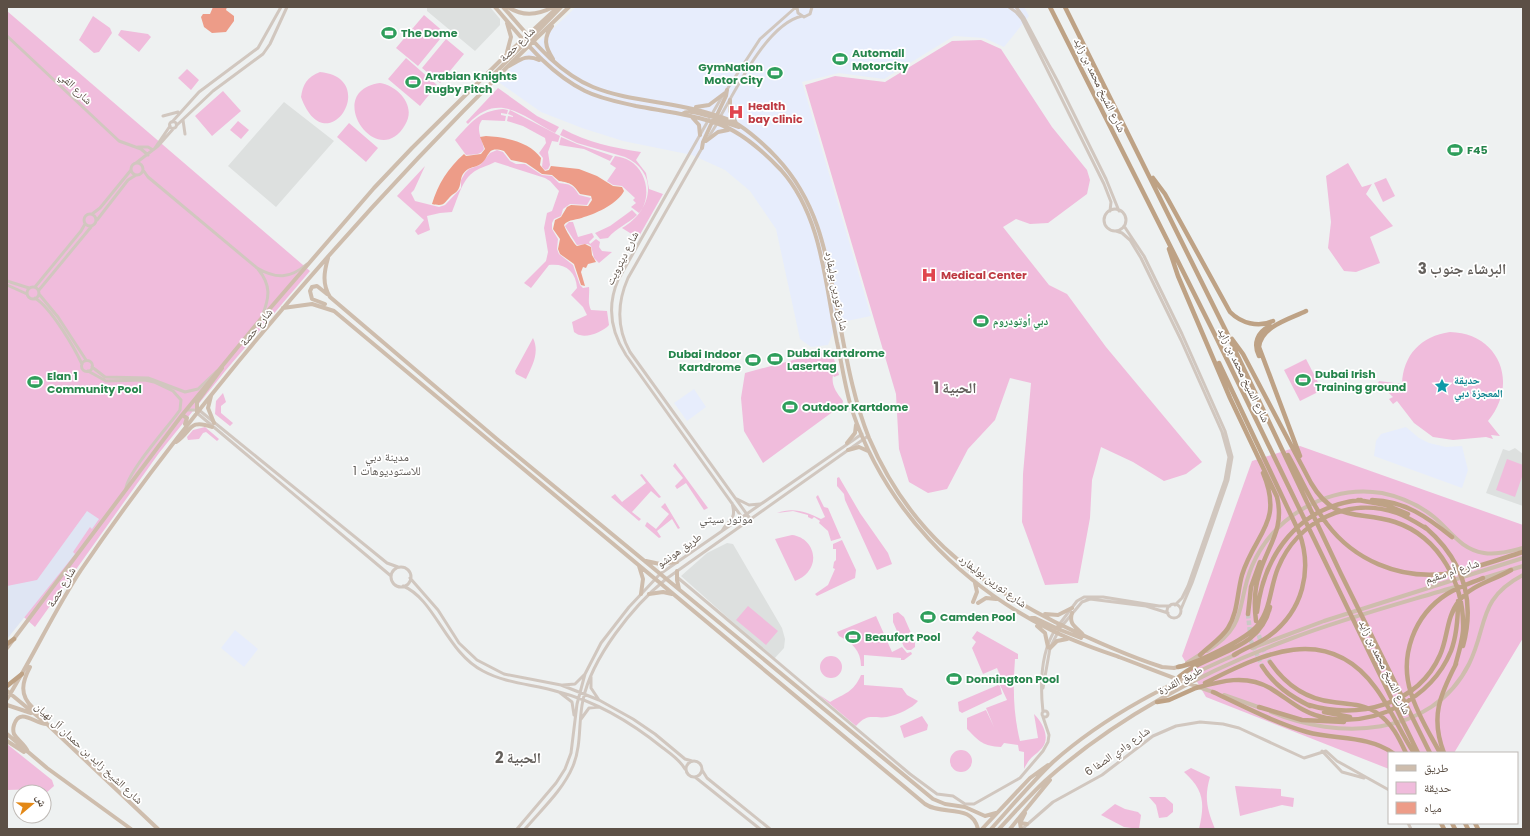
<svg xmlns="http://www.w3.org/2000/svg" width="1530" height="836" viewBox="0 0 1530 836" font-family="Poppins,'Noto Naskh Arabic',sans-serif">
<rect width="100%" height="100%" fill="#eef1f1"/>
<path fill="#e7edfc" d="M 576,7 L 1024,7 L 1029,16 L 1004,47 L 984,38 L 954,36 L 884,79 L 839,73 L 802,82 L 871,316 L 837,323 L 828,345 L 811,347 L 800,339 L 776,229 L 750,191 L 725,170 L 692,155 L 623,141 L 582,128 L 541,112 L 497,81 Z
M 694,389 L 706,407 L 687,421 L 674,403 Z
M 1406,427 L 1419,438 L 1429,443 L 1446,447 L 1462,446 L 1468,470 L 1462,488 L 1374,456 L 1376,441 L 1381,434 Z
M 235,630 L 258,649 L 244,667 L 221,648 Z"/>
<path fill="#dde0df" d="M 427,7 L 490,7 L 500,19 L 500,25 L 475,51 L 427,11 Z
M 284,102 L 334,141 L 276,207 L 228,166 Z
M 1515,448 L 1523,454 L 1523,506 L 1486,493 L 1503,449 L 1509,451 Z
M 727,543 L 733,544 L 782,628 L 785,639 L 784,648 L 774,659 L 681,576 L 707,553 Z"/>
<path fill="#f0bcdc" d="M 7,11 L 310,271 L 226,370 L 159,453 L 35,627 L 7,602 Z
M 424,15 L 445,33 L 418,66 L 396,48 Z
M 93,16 L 110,28 L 112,33 L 99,52 L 94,53 L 79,40 Z
M 121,30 L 148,34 L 151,37 L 139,52 L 118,35 Z
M 446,39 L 464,54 L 440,83 L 422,68 Z
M 981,40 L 1001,49 L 1052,127 L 1087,170 L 1090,180 L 1087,194 L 1048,223 L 1030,224 L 1016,219 L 1003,227 L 1049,285 L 1067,294 L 1106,347 L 1202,462 L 1186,474 L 1164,481 L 1133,462 L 1101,447 L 1092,480 L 1090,518 L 1078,583 L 1045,585 L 1022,522 L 1023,474 L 1031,383 L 1010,378 L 995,420 L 968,449 L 947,489 L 928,493 L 909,482 L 899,449 L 896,394 L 805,85 L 835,76 L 885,82 L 952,41 Z
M 406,58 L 437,85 L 420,106 L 388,79 Z
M 187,69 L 199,80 L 191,90 L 178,78 Z
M 320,72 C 382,78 326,166 301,97 C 303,84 307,77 320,72 Z
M 380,83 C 398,86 417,106 405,125 C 377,173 322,91 380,83 Z
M 498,88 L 537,116 L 559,127 L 555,133 C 524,118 500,90 468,124 L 466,122 Z
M 223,91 L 241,111 L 212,136 L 195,116 Z
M 503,109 L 508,110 L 507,114 L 501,113 L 501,115 L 506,116 L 505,121 L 482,120 C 475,129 482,138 484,149 C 480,156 473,154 466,155 L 455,140 C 471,123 478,111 503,109 Z
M 510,110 L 560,136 L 558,142 L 552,141 L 548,152 L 550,165 L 548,169 L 545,170 L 542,167 L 543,158 L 539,153 L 546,143 L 545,138 L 523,126 L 507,121 L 508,116 L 513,117 L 513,116 L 508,114 Z
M 238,121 L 249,130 L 241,139 L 230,130 Z
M 349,123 L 378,148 L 366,162 L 337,137 Z
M 563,129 C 586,142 615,148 641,152 L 636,160 L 646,173 L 649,189 L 663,194 L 638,238 L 622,228 C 652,211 660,173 625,157 L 577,143 L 560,135 Z
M 561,137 L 577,144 L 613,156 L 610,161 L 584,149 L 559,145 Z
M 497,150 L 503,152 L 510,161 L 516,164 L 525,164 L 542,175 L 552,176 L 559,183 C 570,184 573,185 579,195 L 591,198 L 587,205 L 570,204 L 563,209 L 561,216 L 554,219 L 552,223 L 552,229 L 558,239 L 557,249 L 559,254 L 573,265 L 580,285 L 583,288 L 589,287 C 590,294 587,303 591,310 L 607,311 L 609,325 C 604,331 588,338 580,335 C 578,335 576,333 574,332 L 572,322 L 587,315 L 583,307 L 571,295 L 577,288 C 576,271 565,263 549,265 L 531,288 L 524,283 L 546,261 L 548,252 L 544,228 L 547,213 L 552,211 L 559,191 L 550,181 L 545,178 L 495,162 C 488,166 481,167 475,171 C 462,179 458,198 452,212 L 440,213 L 427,216 L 430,230 L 418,235 L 415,231 L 424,220 L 397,196 L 425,166 L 414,190 L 411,193 L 415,201 L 439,207 L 445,205 L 461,188 L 461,180 L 465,173 L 469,169 L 480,165 L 490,153 Z
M 615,156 C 620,157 625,158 630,161 C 647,171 652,198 639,213 L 631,207 L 636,203 L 633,200 L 635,198 L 622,186 L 613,185 L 607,181 L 616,168 L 610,164 Z
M 1348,163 L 1362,187 L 1372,184 L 1366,194 L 1393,226 L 1370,237 L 1380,263 L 1356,272 L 1344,271 L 1328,248 L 1331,222 L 1326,176 Z
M 1386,178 L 1395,196 L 1383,202 L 1374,183 Z
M 632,210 L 637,215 C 628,224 616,228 608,238 L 600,239 L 595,233 L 610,226 Z
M 569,222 L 573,222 L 578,237 L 592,233 L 594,237 L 589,242 L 590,244 L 596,239 L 600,242 L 599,247 L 602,251 L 612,252 L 599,263 L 594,258 L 591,246 L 588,244 L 577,245 C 576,243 566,228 565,226 Z
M 1450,332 C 1498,333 1520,382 1488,421 L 1500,436 L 1491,435 L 1493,439 L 1486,437 L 1453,440 L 1433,437 L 1414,423 L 1397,401 L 1393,404 L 1389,399 L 1393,397 L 1378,383 L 1379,381 L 1402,384 C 1403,355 1421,336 1450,332 Z
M 533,338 C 540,353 532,366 526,379 L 516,374 L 515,371 Z
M 830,350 L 832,353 L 839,375 L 834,377 L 833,375 C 831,385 836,392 843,401 L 842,405 L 763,463 L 744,431 L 741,398 L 745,373 Z
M 1306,359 L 1322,390 L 1300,401 L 1284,370 Z
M 223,393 L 226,402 L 221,406 L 221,413 L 233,423 L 230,426 L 215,414 L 216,401 Z
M 205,427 L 219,439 L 217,441 L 206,432 L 203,433 L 199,439 L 188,440 L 187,437 L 193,430 Z
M 1300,446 L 1523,525 L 1523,638 L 1454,753 L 1389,753 L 1389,769 L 1206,697 L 1182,656 L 1252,461 Z
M 1507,459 L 1523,465 L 1523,474 L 1515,497 L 1496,490 Z
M 675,463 L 708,508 L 704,510 L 686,483 L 677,489 L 675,486 L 683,478 L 673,466 Z
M 642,474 L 661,497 L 659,498 L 651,491 L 632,512 L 641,519 L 639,521 L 611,497 L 615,494 L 622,502 L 646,483 L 640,475 Z
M 839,477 L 860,513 L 888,553 L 892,564 L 877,570 L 845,500 L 844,494 L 837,486 L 837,478 Z
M 818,495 L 824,507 L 828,508 L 841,538 L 831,541 L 828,531 L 819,523 L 820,521 L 814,517 L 812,519 L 808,517 L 808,515 L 793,511 L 777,513 C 794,507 806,512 821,519 L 825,517 L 816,497 Z
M 665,503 L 680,528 L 678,529 L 672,519 L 657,531 L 661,537 L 659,538 L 645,526 L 647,522 L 656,529 L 669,514 L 661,507 Z
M 792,535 C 810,537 820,557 808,572 C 805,576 800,579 795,581 L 775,539 Z
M 842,540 L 856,570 L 855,578 L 817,596 L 815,594 L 828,585 L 835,569 L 833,568 L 834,562 L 836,560 L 836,549 L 833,549 L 833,544 Z
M 748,606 L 778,631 L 766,645 L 736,620 Z
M 898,612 L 904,617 L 915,642 L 915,647 L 911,650 L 907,650 L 904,647 L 893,622 L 893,614 Z
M 876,616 L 892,652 L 902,647 L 907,653 L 911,652 L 912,654 L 904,660 L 901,660 L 901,658 L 864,655 L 864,666 L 861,666 C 861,651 852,642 839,636 L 837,632 Z
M 977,631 L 1018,654 L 1018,659 L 1015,659 C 1013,689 1013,712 1020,741 L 1038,738 L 1034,714 C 1042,722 1051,737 1042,748 C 1033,758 1031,755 1024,769 L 1024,752 L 1019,751 L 1018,745 L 1004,743 L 1001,747 C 983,746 980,742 967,729 L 967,718 L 986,710 L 994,727 L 986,708 L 1007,700 L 1000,685 L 1003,683 L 997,668 L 983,674 L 972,648 L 976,642 L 972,638 Z
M820 667a11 11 0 1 1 22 0a11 11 0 1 1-22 0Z
M 861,675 L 864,675 L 864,685 L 902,688 L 907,695 L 918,701 C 913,708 897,715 887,717 C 874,719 868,712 856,726 L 818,694 L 830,702 C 845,693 853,693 861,675 Z
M 998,685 L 1000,686 L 1002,694 L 962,713 L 959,711 L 958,702 Z
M 922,716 L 928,725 L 927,730 L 904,738 L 900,726 Z
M 7,744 L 52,780 L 54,786 L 46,793 L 41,789 L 7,790 Z
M950 761a11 11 0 1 1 22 0a11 11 0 1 1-22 0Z
M 1191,768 L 1210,777 C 1204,798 1207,809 1215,829 L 1199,829 C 1205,803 1204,790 1184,772 Z
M 1235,786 L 1281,789 L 1281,796 L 1294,798 L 1293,807 L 1282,805 L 1240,816 Z
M 1149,797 L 1165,797 L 1173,804 L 1173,812 L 1167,817 L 1159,818 L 1156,805 Z
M 1115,804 L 1125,809 L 1138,812 L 1141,815 L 1139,829 L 1124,827 L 1101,815 Z"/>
<path fill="#dfe5f3" d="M 87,511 L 99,519 L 92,529 L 90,527 L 73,552 L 75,554 L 7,639 L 7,586 L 37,580 Z"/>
<path fill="#ed9c88" d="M 213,7 L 227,7 L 226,10 L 234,16 L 234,21 L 226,32 L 212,33 L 204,27 L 201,17 L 203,14 L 210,14 Z
M 486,136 C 505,137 530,142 541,158 L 540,165 L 545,171 L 549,170 L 551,166 L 579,169 L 597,176 L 613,186 L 622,187 L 624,191 C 618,203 598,213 584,217 C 578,220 568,219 564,225 C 565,229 574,244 577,246 L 585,244 L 591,247 L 592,255 L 596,262 L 588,264 L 586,268 L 583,267 L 581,272 L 585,286 L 581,285 L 574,264 L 560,254 L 558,249 L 560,239 L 553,229 L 555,220 L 561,217 L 567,207 L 571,205 L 588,206 L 592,200 L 591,196 L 580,194 C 573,184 571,183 559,181 L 552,175 L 542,174 L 526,163 L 511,160 L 504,151 C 485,145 491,158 479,165 C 473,168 468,167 463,174 C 460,179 461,184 459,188 C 458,191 455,193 452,195 C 444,202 446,207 432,204 C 438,184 448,168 464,154 L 466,156 L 481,154 L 485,149 L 480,137 Z"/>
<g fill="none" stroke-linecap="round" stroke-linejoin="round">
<path stroke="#cac9c6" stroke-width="4.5" stroke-dasharray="4.5 2" stroke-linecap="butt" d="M 1248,614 L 1251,641 L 1262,666
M 1257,629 L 1263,649 L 1270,662"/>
<path stroke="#d1c7bf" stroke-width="3" d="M 797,7 L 798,13 L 804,17 L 810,14 L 812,7
M 1009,7 L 1016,12 L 1022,19 L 1104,184 L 1111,202 L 1110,211
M 1016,7 L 1024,18 L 1058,82 L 1106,179 L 1119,211
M 7,36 L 119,141 L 141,149 L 148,155
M 726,91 L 760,39 L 796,7
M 712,114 L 723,95
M 163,116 L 178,112
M 720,117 C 737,88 767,24 802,16
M 709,119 L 618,280 C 607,306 611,332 626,355 L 746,523
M 183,120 L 185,134
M169.5 125a3.5 3.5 0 1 1 7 0a3.5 3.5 0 1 1-7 0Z
M 172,122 L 199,92 L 258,48 L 281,7
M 177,125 L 213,91 L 263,54 L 270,44 L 287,7
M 708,138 L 718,122
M 138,147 L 148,147 L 153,150
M 155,148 L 170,126
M 702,148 L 628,278 C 617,303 616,327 630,352 L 751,520
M 136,163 L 158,146 L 174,128
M131 169a6 6 0 1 1 12 0a6 6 0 1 1-12 0Z
M 143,170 L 148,177 L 257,268 C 276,279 290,279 307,264
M1104 220a11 11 0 1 1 22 0a11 11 0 1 1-22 0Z
M84 220a6 6 0 1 1 12 0a6 6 0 1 1-12 0Z
M 92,214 L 100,208 L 131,170
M 97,220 L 128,180 L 136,175
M 1124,226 L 1144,256 L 1182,334 L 1225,431 L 1232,457 L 1228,480 L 1192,583 L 1181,609
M 1116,231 L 1122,233 L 1130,240 L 1141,258 L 1181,340 L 1222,432 L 1229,457 L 1225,480 L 1188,586 L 1182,598 L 1175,605
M 258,269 C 271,285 270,297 262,316
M 7,281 L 29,288
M 7,285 L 27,294
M 35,287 L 81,231 L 85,224
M27 293a6 6 0 1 1 12 0a6 6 0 1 1-12 0Z
M 39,290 L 91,227
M 39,294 L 58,317 L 86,360
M 35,298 C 51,308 74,347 82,364
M81.5 366a5.5 5.5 0 1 1 11 0a5.5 5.5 0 1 1-11 0Z
M 92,367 L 105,377 L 148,378 L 185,392 L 198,389 L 217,371
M 88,371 L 106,381 L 145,380 L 154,382 L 173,391 L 181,400 L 180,410 C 168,427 129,470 126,488
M 187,410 L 199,410 L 387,563 L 398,567
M 197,413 L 391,576
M 737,499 L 749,505 L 760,504
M 722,531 C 729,518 737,521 732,503
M391 577a10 10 0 1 1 20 0a10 10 0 1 1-20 0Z
M 677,577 L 910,774 L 937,794 L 953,796 L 965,804 L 974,804 L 1020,778 L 1043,751 L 1048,742 L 1049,735 L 1043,717
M 410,578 L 438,610 L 459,643 L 477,660 L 504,674 L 561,685 L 599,700 L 633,719 L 655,734 L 685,759 L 692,761
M 403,586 C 435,599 446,652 483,671 C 507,684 534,684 559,692 C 598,702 632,723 663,748 C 671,754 680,760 685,769
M1167 611a7 7 0 1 1 14 0a7 7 0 1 1-14 0Z
M 1058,626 L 1077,601 L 1084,597 L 1103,597 L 1159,606 L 1170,606
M 1061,627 L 1082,602 L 1090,599 L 1146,606 L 1168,613
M 591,677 L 591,688 L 599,700
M 563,685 L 575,684 L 585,674
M 1043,688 L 1050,648 L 1058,632
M 559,692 L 572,702 L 574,715
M1042 714a3 3 0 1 1 6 0a3 3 0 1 1-6 0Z
M 1043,712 C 1040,685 1040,654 1055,630
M 581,719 L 589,708 L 599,707
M 1322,751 L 1342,772 L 1364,778
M686 769a8 8 0 1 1 16 0a8 8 0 1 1-16 0Z
M 702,770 L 707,778 L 770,829
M 695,777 L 760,829
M 1408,823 L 1411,829
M 517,829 L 556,783 L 565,769 L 571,753 L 577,704 L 585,674 L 601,643 L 629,607 L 660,574 L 862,434
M 525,829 C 542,809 563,790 573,766 C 582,744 578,722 583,700 C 592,657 633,606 666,579 L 868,436
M 1022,829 L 1053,802 L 1102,775 L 1153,736 L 1176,726 L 1200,722 L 1223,724 L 1239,728 L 1304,758 L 1326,751 L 1337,761 L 1389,790"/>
<path stroke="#cebdad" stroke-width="4" d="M 495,7 C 522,38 547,72 585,91 C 601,99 619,102 636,106 C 662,111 690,114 716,123 C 740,131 763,151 781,170 C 822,216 825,283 837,342 C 842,364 845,388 852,410 C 885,508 958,583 1049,629 C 1072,641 1096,649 1119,657 C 1151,669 1183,682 1216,693
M 503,7 C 529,36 555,71 593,87 C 630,102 672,101 711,114 C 718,116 727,118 734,122 C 748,130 766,146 777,158 C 823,207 828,267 841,330 C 848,367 855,403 869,438 C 908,529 969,578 1055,622 C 1090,639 1125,655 1162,667 L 1174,668 L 1181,666
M 508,7 C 523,17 538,15 553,7
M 552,26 C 543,38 545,47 553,59
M 530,39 L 561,7
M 507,52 L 511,37 L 507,23
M 509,66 C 520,60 526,54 539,60
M 492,79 L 494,74 L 526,42 L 528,34
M 730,100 L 730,111 L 736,123
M 696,107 L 709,105 L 725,93
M 682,114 C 691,107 709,119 720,117
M 691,116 L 699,125 L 700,135
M 716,117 L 726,96 L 727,90
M 715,119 L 739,127
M 706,141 L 718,132 L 728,130
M 702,148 L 703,142 L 713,120
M 328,258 C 324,272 322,284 330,297 L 498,440 L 933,799 L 945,804 L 965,807 L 985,816 L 996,813
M 325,304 L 312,299 L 310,291 L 312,287 L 317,286 L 327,294
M 283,308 L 312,304 L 334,311 L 925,804 C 942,816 972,803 978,829
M 211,396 L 208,408 L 214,423
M 197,413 L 197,402 L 222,368
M 182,415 L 187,418 L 185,424
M 176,442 C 192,432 188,418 212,427
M 847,443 L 855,433 L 856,425
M 848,450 L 859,447 L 868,451
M 646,561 L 660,564 L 677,562
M 639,566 L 643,579 L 641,594
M 677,571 L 677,580 L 679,589
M 1481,579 L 1523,566
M 649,594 L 663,592 L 672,594
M 973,602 L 977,592 L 975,583
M 978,603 L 986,598 L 996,599
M 1072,613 C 1068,626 1078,627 1084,636
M 1045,614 L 1058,615 L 1072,608
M 1031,618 L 1035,618 L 1056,628 L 1062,625
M 1037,626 L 1045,633 L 1048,647
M 1058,629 L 1081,638
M 7,648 L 182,415 L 260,320 L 374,188 L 412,148 L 505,56 L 558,7
M 1050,648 L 1057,641 L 1067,639
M 1252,648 L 1324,621 L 1523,558
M 1207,651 C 1249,625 1236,604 1252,566 C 1273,517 1328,484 1382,493 C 1401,497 1419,505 1434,517 C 1451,531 1460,549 1484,553 C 1497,555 1510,551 1523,548
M 1187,663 L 1201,654
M 30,667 C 22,682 19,695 33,708 C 38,712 43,716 46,722
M 7,691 L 47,724 L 158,829
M 1224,695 L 1261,708
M 7,699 C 33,657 54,611 81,570 C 130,498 183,429 238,362 C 341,237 451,119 569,7
M 7,705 L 31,713
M 1271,712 C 1337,740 1432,738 1469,664 C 1488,626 1477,599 1523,575
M 7,734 L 47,768 L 131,829
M 7,741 L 24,752
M 28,752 C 25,744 18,741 14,734 C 13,731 13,728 14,725 C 20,706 36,725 47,724
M 1020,823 L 1027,824
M 982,829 L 1030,778 L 1048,765
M 991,829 C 1011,807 1031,783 1053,762 C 1107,714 1171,683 1237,654
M 999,829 C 1014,813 1029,796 1045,781 C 1114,719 1203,671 1290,639 C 1345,618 1402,603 1458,586
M 1010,829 L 1050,780
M 1021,829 L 1020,823 L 1025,813"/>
<path stroke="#bea285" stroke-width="4.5" d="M 1050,7 L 1215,335 L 1418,753
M 1065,7 L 1226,331 L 1341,574 L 1430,753
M 1153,178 L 1165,194 L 1230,312 C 1241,323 1258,328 1273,321
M 1169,249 L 1178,276 L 1230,398 L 1277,497 C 1285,530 1267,546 1259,575 C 1254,590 1254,605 1256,621
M 1232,339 L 1243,354 L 1311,483 C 1335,524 1359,510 1395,522 C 1440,537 1465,585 1463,631 C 1462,643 1458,655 1455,666
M 1259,356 C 1253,344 1257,332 1270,326
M 1219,363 L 1299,532 C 1313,570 1303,611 1269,636 C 1258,644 1245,648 1234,655
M 1288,455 C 1301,478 1311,503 1327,524 C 1354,560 1399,579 1444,574 C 1471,570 1497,560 1523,552
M 1300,456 L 1259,347 C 1261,326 1290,319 1306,311
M 1358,500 L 1386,505 L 1408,514
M 1372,500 C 1405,501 1427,517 1452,537
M 1425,527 C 1462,559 1476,598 1463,646
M 1257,612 C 1264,554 1299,506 1361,500
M 1248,614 L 1251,587 L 1260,562
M 7,644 L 14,639
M 1200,655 C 1209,646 1221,639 1228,628 C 1238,612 1237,593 1242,575 C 1255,533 1284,523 1263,473
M 1270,662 C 1285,684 1306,699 1333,702 C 1349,704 1364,704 1377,713 C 1392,723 1399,738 1406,753
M 1262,666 C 1274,685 1290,696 1310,706
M 1178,667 C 1196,664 1247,639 1258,625 C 1271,609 1270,587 1278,568 C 1297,521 1349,496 1397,513 C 1408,517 1417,523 1427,529
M 1205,683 C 1262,654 1327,622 1375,687 C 1391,708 1400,732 1414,753
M 1172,684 C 1200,651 1259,656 1270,607
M 7,686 L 22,674
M 1196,688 C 1221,681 1246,674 1270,688 C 1290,700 1301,713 1326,718 C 1375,727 1431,699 1451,651 C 1457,635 1458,618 1458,601
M 1213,692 C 1243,706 1275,723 1307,732 C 1336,740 1367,735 1393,753
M 1157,702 L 1169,700 L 1198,687
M 1309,705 C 1357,720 1418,705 1440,655 C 1448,638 1446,617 1459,601 C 1472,584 1493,581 1511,570
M 1259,707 L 1302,720 L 1344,722
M 1324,712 L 1350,717
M 1440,753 C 1430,734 1417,714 1411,693 C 1399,656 1414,615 1447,594 C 1458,587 1471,583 1483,578
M 1444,753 C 1430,717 1440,695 1456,664
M 1441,823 L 1444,829
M 1452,823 L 1455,829
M 1465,823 L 1468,829
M 1475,823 L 1478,829"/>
</g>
<defs>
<g id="stadium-bare" transform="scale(1.2)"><path d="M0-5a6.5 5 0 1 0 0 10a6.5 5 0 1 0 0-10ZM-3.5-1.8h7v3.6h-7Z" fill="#2e9e5b" stroke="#fff" stroke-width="2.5" paint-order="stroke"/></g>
<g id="hospital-bare" transform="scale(1.2)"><path d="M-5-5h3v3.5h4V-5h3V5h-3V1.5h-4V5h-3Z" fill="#e0444e" stroke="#fff" stroke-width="2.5" paint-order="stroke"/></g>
<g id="sight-bare" transform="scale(1.2)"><path d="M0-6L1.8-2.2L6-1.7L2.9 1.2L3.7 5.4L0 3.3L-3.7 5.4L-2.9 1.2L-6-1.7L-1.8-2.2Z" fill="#0f9aa8" stroke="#fff" stroke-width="2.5" paint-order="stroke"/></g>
</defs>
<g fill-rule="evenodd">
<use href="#stadium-bare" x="389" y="33"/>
<use href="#stadium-bare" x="840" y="59"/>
<use href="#stadium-bare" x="775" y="73"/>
<use href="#stadium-bare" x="413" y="82"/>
<use href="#hospital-bare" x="736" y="112"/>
<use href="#stadium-bare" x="1455" y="150"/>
<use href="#hospital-bare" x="929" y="275"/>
<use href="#stadium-bare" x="981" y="321"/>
<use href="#stadium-bare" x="775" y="359"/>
<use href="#stadium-bare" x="753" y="360"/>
<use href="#stadium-bare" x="1303" y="380"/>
<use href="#stadium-bare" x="35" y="382"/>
<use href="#sight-bare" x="1442" y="386"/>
<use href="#stadium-bare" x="790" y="407"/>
<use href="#stadium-bare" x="928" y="617"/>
<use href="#stadium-bare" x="853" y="637"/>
<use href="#stadium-bare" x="954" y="679"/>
</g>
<g text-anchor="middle" stroke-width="3.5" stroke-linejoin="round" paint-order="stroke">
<g font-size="11" font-weight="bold" fill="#27864d" stroke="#fff" text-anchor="start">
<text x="401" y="37">The Dome</text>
<text x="852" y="57">Automall<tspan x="852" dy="13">MotorCity</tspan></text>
<text x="763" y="71" text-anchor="end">GymNation<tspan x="763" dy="13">Motor City</tspan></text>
<text x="425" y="80">Arabian Knights<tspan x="425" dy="13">Rugby Pitch</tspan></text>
<text x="1467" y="154">F45</text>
<text x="993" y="325">دبي أوتودروم</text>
<text x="787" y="357">Dubai Kartdrome<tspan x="787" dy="13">Lasertag</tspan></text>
<text x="741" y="358" text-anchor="end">Dubai Indoor<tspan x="741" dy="13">Kartdrome</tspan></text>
<text x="1315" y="378">Dubai Irish<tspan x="1315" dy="13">Training ground</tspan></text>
<text x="47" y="380">Elan 1<tspan x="47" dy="13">Community Pool</tspan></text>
<text x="802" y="411">Outdoor Kartdome</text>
<text x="940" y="621">Camden Pool</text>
<text x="865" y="641">Beaufort Pool</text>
<text x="966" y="683">Donnington Pool</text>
</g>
<g font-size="11" fill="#5c5046" stroke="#fff">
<text transform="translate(517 44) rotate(-44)" y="4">شارع حصة</text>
<text transform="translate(1100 85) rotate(64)" y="4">شارع الشيخ محمد بن زايد</text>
<text transform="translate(76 88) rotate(44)" y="4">شارع الفي</text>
<text transform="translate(622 258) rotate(-63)" y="4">شارع ديترويت</text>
<text transform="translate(837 291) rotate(79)" y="4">شارع تورين بوليفارد</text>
<text transform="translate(256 327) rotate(-51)" y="4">شارع حصة</text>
<text transform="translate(1244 375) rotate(64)" y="4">شارع الشيخ محمد بن زايد</text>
<text transform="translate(679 550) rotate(-35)" y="4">طريق هونشو</text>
<text transform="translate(1452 571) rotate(-18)" y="4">شارع أم سقيم</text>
<text transform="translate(993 581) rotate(36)" y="4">شارع تورين بوليفارد</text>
<text transform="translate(61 587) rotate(-59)" y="4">شارع حصة</text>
<text transform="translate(1385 667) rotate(64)" y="4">شارع الشيخ محمد بن زايد</text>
<text transform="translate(1180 680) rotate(-28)" y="4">طريق القدرة</text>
<text transform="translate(1117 751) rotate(-35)" y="4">شارع وادي الصفا 6</text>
<text transform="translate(89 753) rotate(43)" y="4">شارع الشيخ زايد بن حمدان آل نهيان</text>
</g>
<g font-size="11" font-weight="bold" fill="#be3a42" stroke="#fff" text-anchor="start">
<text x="748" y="110">Health<tspan x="748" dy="13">bay clinic</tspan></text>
<text x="941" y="279">Medical Center</text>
</g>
<g font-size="11" font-weight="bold" fill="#0d838f" stroke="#fff" text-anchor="start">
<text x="1454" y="384">حديقة<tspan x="1454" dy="13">المعجزة دبي</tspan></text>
</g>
<g font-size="12" fill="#635f5b" stroke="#fff">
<text x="387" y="461">مدينة دبي<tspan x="387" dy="14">للاستوديوهات 1</tspan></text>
<text x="726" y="523">موتور سيتي</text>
</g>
<g font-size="15" font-weight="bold" fill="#635f5b" stroke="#fff">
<text x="1462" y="274">البرشاء جنوب 3</text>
<text x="955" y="393">الحبية 1</text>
<text x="518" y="763">الحبية 2</text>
</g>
</g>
<rect width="1530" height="836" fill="none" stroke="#5c5046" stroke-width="16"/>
<rect x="1388" y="752" width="130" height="72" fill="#ffffff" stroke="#beb9b5"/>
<rect x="1396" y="765" width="20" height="6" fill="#cebdad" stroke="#beb9b5"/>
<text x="1424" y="772" font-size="12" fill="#5c5046">طريق</text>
<rect x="1396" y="782" width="20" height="12" fill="#f0bcdc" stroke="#beb9b5"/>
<text x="1424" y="792" font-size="12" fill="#5c5046">حديقة</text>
<rect x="1396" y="802" width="20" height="12" fill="#ed9c88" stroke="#beb9b5"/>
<text x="1424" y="812" font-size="12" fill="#5c5046">مياه</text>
<g transform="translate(32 804) rotate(71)"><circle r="19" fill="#ffffff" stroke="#beb9b5"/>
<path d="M0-3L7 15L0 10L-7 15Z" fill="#e38816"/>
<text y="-6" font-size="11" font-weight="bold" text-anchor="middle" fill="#5c5046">ش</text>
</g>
</svg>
